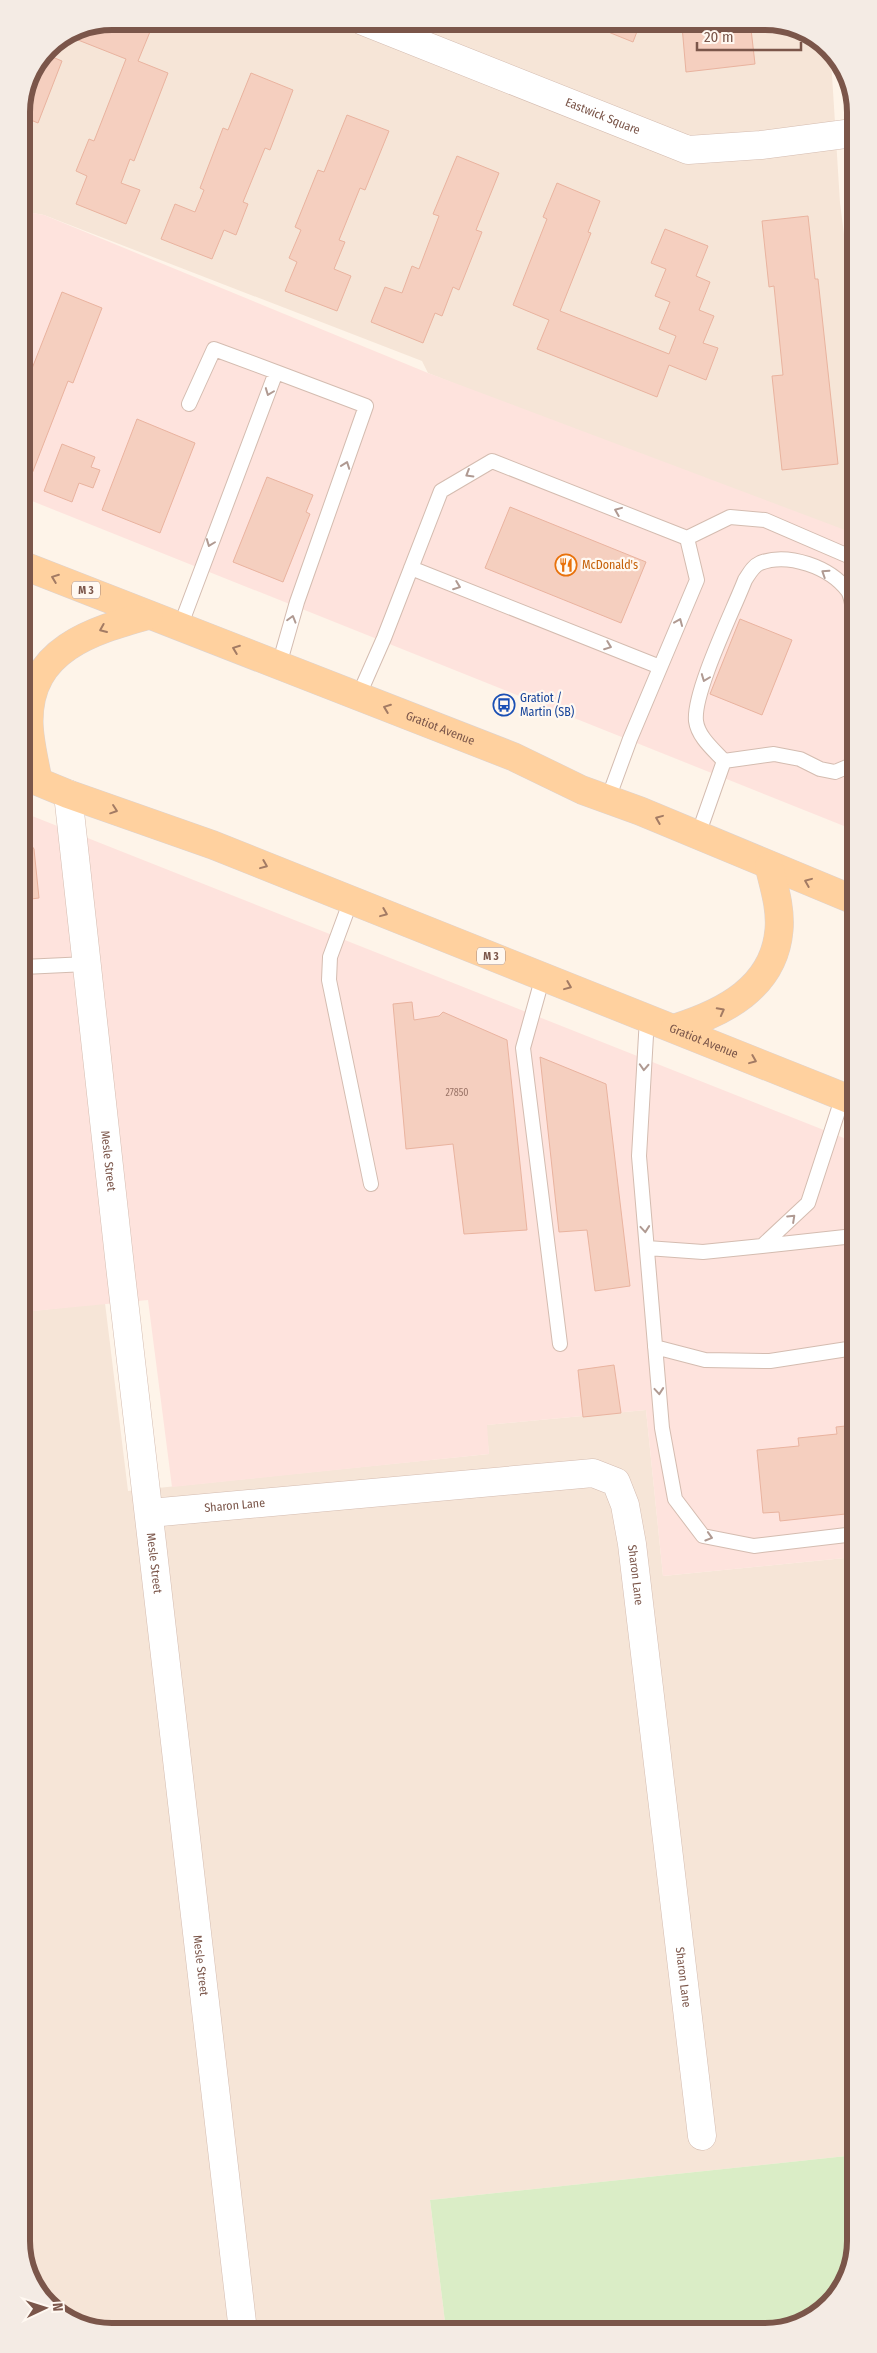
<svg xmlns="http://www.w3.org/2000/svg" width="877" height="2353" viewBox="0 0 877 2353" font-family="'Fira Sans Condensed',sans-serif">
<rect width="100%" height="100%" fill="#fef4e9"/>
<path fill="#f6e5d7" d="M 112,21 L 771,21 L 821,40 L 830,54 L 832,75 L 840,203 L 853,305 L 853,543 L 428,373 L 422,361 L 44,215 L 22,211 L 21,106 L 48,48 L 77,28 Z
M 105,1303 L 128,1491 L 489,1454 L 486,1425 L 646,1410 L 663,1576 L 855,1557 L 856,2155 L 430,2200 L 446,2330 L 105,2332 L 56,2313 L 24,2265 L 23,1312 Z"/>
<path fill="#fee3dd" d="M 22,211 L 44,215 L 428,373 L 853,533 L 854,830 L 22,497 Z
M 22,812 L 854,1142 L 855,1557 L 663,1576 L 646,1410 L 487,1425 L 489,1454 L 172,1487 L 148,1300 L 23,1312 Z"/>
<path fill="#daedc6" d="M 856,2155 L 856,2242 L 837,2296 L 789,2329 L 446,2330 L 430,2200 Z"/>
<path fill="#f5cfbf" stroke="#e9b39f" d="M 112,21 L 154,22 L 138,61 L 168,73 L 134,161 L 130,159 L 121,183 L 140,190 L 126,224 L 76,204 L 87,176 L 76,171 L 89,139 L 94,141 L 126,59 L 78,40 L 83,27 Z
M 581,21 L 641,21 L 633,42 Z
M 723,21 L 772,21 L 783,26 L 751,29 L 755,64 L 686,72 L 682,26 Z
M 45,54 L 62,61 L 38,123 L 21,116 L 21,106 Z
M 251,73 L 293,90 L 270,150 L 265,148 L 243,202 L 248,204 L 236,235 L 224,230 L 212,259 L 161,239 L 175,204 L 195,212 L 204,190 L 200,188 L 223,128 L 228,130 Z
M 347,115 L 389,131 L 365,190 L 360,188 L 339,240 L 345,242 L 334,269 L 351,276 L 337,311 L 285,291 L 297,262 L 289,258 L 301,230 L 295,227 L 318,170 L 324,172 Z
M 457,156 L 499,173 L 476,230 L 482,232 L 459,290 L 453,287 L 442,316 L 435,313 L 423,343 L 371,322 L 385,287 L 402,293 L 412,266 L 419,269 L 439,216 L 433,214 Z
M 557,183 L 600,201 L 588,232 L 591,233 L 560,311 L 669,354 L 676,336 L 659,329 L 670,302 L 655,296 L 666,269 L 651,263 L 665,229 L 708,246 L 696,276 L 710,282 L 699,310 L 714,316 L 703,343 L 718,348 L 706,380 L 669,365 L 657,397 L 537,349 L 549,320 L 513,305 L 547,219 L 543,217 Z
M 808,216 L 815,279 L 818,279 L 838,464 L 782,470 L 772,376 L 783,375 L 774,286 L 769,287 L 762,221 Z
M 62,292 L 102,308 L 73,383 L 68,381 L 28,484 L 22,482 L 22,394 Z
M 137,419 L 195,443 L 160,533 L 102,510 Z
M 62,444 L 95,457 L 91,467 L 100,470 L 93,488 L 79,483 L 72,502 L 44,491 Z
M 267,477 L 313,495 L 306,512 L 310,514 L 283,582 L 233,562 Z
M 510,507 L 646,562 L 621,623 L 485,568 Z
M 740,619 L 792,640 L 762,715 L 710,694 Z
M 22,837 L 27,839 L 34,849 L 39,898 L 23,900 Z
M 412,1002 L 414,1020 L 439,1016 L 443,1012 L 507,1040 L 527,1230 L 464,1234 L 453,1144 L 406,1149 L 393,1004 Z
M 540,1057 L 606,1084 L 630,1286 L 595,1291 L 587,1230 L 559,1232 Z
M 614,1365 L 621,1413 L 583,1417 L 578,1370 Z
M 855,1425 L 855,1513 L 780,1521 L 779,1512 L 763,1513 L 757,1450 L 799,1446 L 798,1438 L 837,1434 L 836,1427 Z"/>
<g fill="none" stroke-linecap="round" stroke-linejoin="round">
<g stroke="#d4bcb0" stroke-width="16">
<path id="service" d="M 189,404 L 214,349 L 276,372
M 687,538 L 730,517 L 765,520 L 853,558
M 411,568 L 660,667
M 180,627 L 276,372 L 366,406 L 297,602 L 279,665
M 358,697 L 384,638 L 441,491 L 492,461 L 687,538 L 697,580 L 630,739 L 608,799
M 724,761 C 714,750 698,737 696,721 C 693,692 733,611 745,580 C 749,574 753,566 760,563 C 788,552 830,567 848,591 C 851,596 852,604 853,610
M 698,835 L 724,761 L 774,754 L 800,759 L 820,769 L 835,772 L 854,764
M 351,900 L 330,957 L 329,980 L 371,1184
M 23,967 L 87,964
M 543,976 L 523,1048 L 560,1344
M 647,1018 L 639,1156 L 662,1428 L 675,1499 L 703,1536 L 754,1546 L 855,1534
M 762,1246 L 854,1236
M 647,1248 L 703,1252 L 762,1246 L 808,1203 L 843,1096
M 655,1347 L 705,1360 L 770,1361 L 854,1348"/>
</g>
<g stroke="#d4bcb0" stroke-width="29">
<g id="minor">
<path id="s1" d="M 363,21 L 688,150 L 761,145 L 853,133"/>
<path id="s2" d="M 68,794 L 120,1266 L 243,2331"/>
<path id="s3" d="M 150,1513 L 593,1473 L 616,1482 L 625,1505 L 632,1544 L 702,2136"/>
</g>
</g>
<g stroke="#ddd3d0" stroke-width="29">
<g id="primary">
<path id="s4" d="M 22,565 L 514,757 L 582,790 L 640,811 L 854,900"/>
<path id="s5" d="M 22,775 L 68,794 L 213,845 L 854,1101"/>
<path d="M 38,781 C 35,762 29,741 29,721 C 29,649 92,631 149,615"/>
<path d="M 675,1028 C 723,1013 774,988 779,930 C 781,908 774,887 769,866"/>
</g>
</g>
<use href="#service" stroke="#fff" stroke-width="14"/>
<use href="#minor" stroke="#fff" stroke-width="28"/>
<use href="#primary" stroke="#ffd19f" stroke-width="28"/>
</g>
<defs><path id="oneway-chevron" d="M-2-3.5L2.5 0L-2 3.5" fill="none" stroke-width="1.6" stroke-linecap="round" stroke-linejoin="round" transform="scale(1.25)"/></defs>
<g stroke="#b09a92">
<use href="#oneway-chevron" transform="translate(269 392) rotate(111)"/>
<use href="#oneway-chevron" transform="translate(346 465) rotate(-70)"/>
<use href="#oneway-chevron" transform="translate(469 474) rotate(149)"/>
<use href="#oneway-chevron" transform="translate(618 511) rotate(-158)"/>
<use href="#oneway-chevron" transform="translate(210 543) rotate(111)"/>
<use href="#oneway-chevron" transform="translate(825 573) rotate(-147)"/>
<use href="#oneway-chevron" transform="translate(457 586) rotate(21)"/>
<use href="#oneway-chevron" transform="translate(292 619) rotate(-74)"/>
<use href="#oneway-chevron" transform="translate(679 622) rotate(-67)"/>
<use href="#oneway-chevron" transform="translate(608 646) rotate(21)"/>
<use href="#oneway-chevron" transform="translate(705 678) rotate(111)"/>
<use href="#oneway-chevron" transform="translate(644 1067) rotate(93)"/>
<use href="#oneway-chevron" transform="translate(792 1218) rotate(-43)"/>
<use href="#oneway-chevron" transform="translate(645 1229) rotate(85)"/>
<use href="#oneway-chevron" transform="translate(659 1391) rotate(85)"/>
<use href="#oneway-chevron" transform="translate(709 1537) rotate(17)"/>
</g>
<g stroke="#a37b64">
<use href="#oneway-chevron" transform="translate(55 578) rotate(-159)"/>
<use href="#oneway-chevron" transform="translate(103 629) rotate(157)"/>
<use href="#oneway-chevron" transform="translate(236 649) rotate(-159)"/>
<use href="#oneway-chevron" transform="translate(387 708) rotate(-159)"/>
<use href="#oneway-chevron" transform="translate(114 810) rotate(19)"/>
<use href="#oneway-chevron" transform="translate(659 819) rotate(-158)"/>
<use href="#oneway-chevron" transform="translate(264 865) rotate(22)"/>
<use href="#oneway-chevron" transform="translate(808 882) rotate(-158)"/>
<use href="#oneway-chevron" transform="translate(384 913) rotate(22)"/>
<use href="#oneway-chevron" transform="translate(568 986) rotate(22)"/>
<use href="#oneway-chevron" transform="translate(721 1011) rotate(-28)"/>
<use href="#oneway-chevron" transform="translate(753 1060) rotate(22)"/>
</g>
<defs>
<g id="restaurant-ring" transform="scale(1.125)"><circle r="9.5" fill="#fff8f1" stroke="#e8710a" stroke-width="1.5"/><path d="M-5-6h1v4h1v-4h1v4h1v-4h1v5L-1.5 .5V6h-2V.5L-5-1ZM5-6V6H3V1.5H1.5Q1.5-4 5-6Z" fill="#e8710a"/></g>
<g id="bus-ring" transform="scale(1.125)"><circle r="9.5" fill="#fff8f1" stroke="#1a4fb4" stroke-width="1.5"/><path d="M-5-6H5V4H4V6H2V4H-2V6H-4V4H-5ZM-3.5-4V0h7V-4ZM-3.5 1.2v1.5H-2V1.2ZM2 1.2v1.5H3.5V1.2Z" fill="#1a4fb4"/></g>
</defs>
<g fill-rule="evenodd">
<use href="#restaurant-ring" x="566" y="565"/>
<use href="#bus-ring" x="504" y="705"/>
</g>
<g text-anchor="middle" stroke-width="4.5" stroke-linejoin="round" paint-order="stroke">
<g font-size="10" fill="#9a7467">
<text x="457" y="1096">27850</text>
</g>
<g fill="#fff8f1" stroke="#a3877c" stroke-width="1">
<rect x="72" y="581.5" width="28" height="17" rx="4"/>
<rect x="477" y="947.5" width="28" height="17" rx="4"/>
</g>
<g font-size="11" font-weight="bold" fill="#7b564a">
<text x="86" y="594">M 3</text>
<text x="491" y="960">M 3</text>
</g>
<g font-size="12" fill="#7b564a" stroke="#fff8f1">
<text dy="4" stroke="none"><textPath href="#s1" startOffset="258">Eastwick Square</textPath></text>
<text dy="4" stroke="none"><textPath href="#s4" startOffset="449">Gratiot Avenue</textPath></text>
<text dy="4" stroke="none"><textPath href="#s5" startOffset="732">Gratiot Avenue</textPath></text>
<text dy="4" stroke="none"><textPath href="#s2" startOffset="369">Mesle Street</textPath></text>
<text dy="4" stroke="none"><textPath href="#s3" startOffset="85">Sharon Lane</textPath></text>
<text dy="4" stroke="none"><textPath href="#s2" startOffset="774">Mesle Street</textPath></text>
<text dy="4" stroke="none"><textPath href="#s3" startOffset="565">Sharon Lane</textPath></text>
<text dy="4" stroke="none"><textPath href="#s2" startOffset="1179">Mesle Street</textPath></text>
<text dy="4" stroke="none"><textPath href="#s3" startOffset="970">Sharon Lane</textPath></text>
</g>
<g font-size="12" fill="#c56008" stroke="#fff8f1" text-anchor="start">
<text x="582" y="569">McDonald's</text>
</g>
<g font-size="12" fill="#164399" stroke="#fff8f1" text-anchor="start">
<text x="520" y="702">Gratiot /<tspan x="520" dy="14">Martin (SB)</tspan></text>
</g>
</g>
<path d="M0 0H877V2353H0ZM112 30H765A82 82 0 0 1 847 112V2241A82 82 0 0 1 765 2323H112A82 82 0 0 1 30 2241V112A82 82 0 0 1 112 30Z" fill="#f4ebe4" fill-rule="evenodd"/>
<path fill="none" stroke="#7b564a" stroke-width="6" d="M112 30H765A82 82 0 0 1 847 112V2241A82 82 0 0 1 765 2323H112A82 82 0 0 1 30 2241V112A82 82 0 0 1 112 30Z"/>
<g transform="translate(45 2308) rotate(86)" stroke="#fff8f1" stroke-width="4" paint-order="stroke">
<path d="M0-4L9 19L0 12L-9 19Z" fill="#7b564a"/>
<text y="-8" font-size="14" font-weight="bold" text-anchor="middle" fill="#7b564a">N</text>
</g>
<path d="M697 42v8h104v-8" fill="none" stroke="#7b564a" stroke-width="2.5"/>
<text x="704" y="42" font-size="15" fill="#7b564a" stroke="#fff8f1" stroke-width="4" paint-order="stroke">20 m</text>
</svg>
